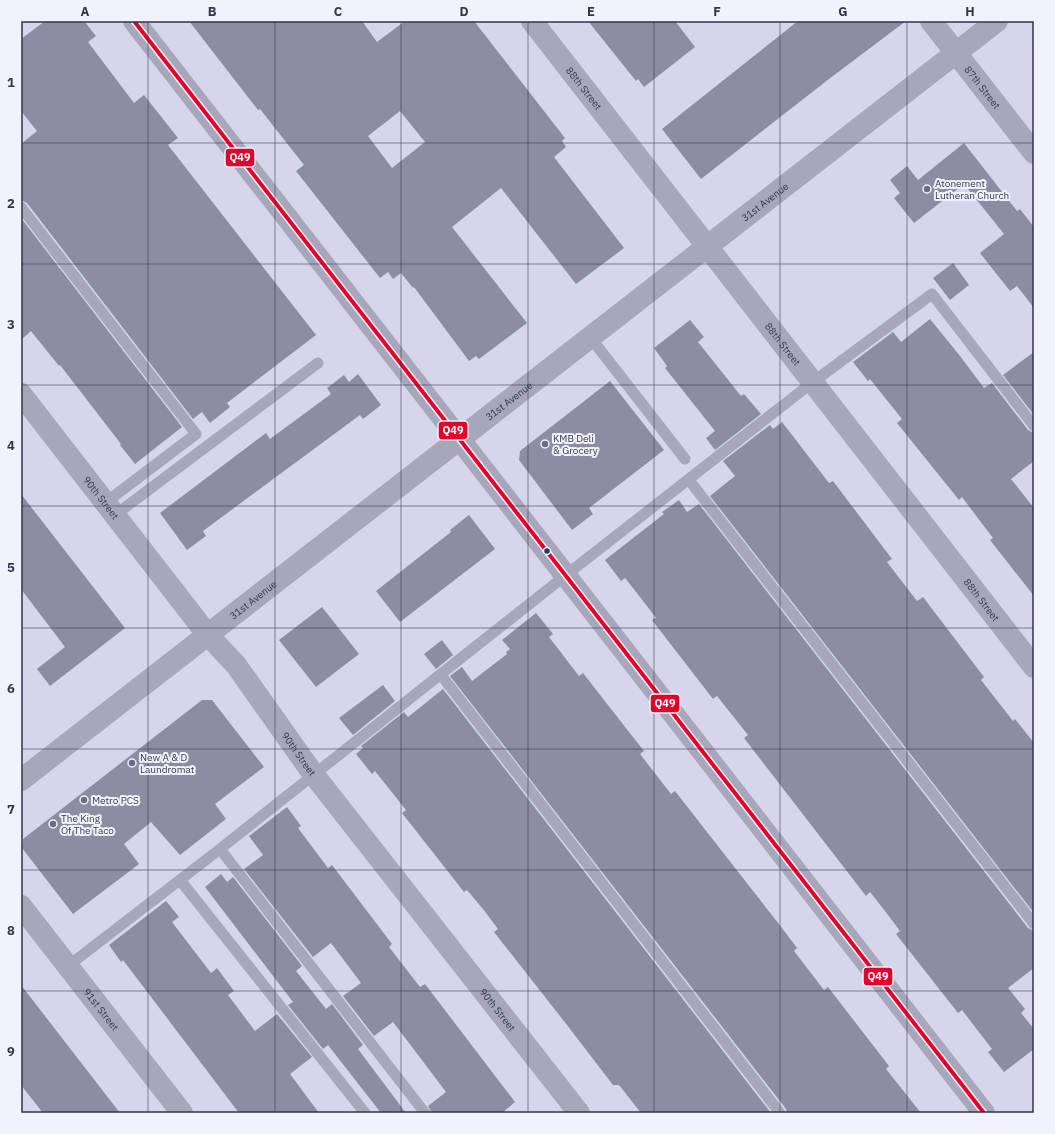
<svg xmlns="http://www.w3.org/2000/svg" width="1055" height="1134" viewBox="0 0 1055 1134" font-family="'IBM Plex Sans',sans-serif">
<rect width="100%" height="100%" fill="#d5d6ec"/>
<path fill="#8c8da2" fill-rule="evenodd" d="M 45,21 L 84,21 L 96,36 L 88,42 L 134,103 L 144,95 L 178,138 L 168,145 L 316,335 L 227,403 L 230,407 L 210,423 L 202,412 L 193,419 L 27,203 L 21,200 L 21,144 L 37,131 L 21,111 L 21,39 Z
M 189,21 L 362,21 L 377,42 L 405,21 L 474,21 L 565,138 L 562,141 L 566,147 L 554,157 L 624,248 L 576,284 L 501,188 L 452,227 L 527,323 L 479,359 L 476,356 L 469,361 L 414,287 L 413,288 L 401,273 L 393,279 L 388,272 L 380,278 L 296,171 L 304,165 L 260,109 L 258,110 ZM 400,111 L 425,142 L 392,168 L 368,136 Z
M 588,21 L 675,21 L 695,47 L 644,87 L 638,79 L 636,81 Z
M 798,21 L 906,21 L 829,79 L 701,179 L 662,129 Z
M 964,143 L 1017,211 L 1020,209 L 1034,227 L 1034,308 L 1017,286 L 1010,291 L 980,253 L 1004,234 L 964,184 L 914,223 L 894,198 L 900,193 L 890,180 L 907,166 L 918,180 Z
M 21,218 L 182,427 L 135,464 L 120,445 L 121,444 L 60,365 L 59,366 L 31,331 L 21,340 Z
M 953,263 L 969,285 L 950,300 L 933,278 Z
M 930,319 L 960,356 L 984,388 L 992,383 L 1028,430 L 1034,433 L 1034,461 L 1011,479 L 1034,508 L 1034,596 L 990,540 L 993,538 L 977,517 L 962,497 L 959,500 L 897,423 L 902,419 L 870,379 L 868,381 L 853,362 L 893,332 L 901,342 Z
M 690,320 L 704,337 L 698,342 L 741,396 L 744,394 L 761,414 L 715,450 L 706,438 L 715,431 L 665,368 L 667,366 L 654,348 Z
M 1034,352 L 1034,415 L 1003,375 Z
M 358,374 L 381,405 L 363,419 L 360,415 L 203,531 L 206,536 L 187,550 L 160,513 L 266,433 L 270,439 L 331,394 L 327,388 L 344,375 L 349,382 Z
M 610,381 L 664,450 L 589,508 L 593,514 L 572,530 L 519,460 L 520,451 Z
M 782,422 L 829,483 L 833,481 L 892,559 L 887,562 L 917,601 L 923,597 L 984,677 L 981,680 L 1013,721 L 1015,719 L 1034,743 L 1034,913 L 710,496 L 735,476 L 723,461 L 770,425 L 773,429 Z
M 21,494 L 125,628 L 50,686 L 37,669 L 65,647 L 21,589 Z
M 679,500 L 687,512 L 699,504 L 1028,928 L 1034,931 L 1034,968 L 1008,988 L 1025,1009 L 1021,1013 L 1034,1029 L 1034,1049 L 1004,1072 L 988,1052 L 992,1049 L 962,1010 L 958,1013 L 896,934 L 900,931 L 885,911 L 870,892 L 866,896 L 744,738 L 748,735 L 717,696 L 713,699 L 652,620 L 656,618 L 640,597 L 625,578 L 621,581 L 605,560 L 664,514 L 662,512 Z
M 469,515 L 495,549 L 400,622 L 376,591 L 451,532 L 450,530 Z
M 322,607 L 359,654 L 316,687 L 279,640 Z
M 536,613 L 553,634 L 549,637 L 579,676 L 583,673 L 629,732 L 644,751 L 640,754 L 671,794 L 675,791 L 782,928 L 797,948 L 794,951 L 824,990 L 828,987 L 889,1066 L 886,1069 L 921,1113 L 787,1113 L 786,1109 L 450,676 L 462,667 L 472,681 L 507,654 L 506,652 L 510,649 L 502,640 Z
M 442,640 L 453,655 L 436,669 L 424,654 Z
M 383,685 L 395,701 L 353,735 L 339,718 Z
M 443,689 L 771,1113 L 641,1113 L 619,1085 L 613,1085 L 567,1025 L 494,932 L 498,929 L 483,909 L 467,890 L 464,892 L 402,813 L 406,810 L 375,771 L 372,774 L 356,754 L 363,748 L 361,746 L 404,712 L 408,717 Z
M 202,700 L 212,700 L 264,767 L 215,804 L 226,819 L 180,855 L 151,822 L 124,844 L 139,864 L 73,914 L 22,848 L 23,839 Z
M 287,807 L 301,826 L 298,828 L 328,868 L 332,865 L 392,944 L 389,947 L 420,987 L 425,984 L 515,1102 L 502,1113 L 432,1113 L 428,1106 L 446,1092 L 409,1043 L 393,1022 L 374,1036 L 343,996 L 361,983 L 331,943 L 313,957 L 244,869 L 263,855 L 249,836 Z
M 221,874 L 227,882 L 233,877 L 302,966 L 296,971 L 326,1009 L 332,1004 L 363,1045 L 358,1049 L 406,1113 L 381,1113 L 328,1045 L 323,1049 L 288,1005 L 293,1002 L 205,887 Z
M 166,901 L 179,917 L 172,922 L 211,973 L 217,968 L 234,991 L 228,995 L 255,1031 L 277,1014 L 312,1057 L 290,1074 L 319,1113 L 239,1113 L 123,960 L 121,962 L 109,945 Z
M 21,985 L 79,1060 L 120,1113 L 43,1113 L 21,1085 Z"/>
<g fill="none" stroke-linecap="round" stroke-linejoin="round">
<path stroke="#a6a7b9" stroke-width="11" d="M 21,207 L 196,434 L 105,503
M 590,337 L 685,459
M 689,480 L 1034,924
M 115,515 L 318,363
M 441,675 L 780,1113
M 220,849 L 425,1113
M 180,880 L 365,1113
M 68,966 L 220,849 L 566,575 L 813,382 L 932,294 L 1034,426"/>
<g stroke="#a6a7b9" stroke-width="22">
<path d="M 134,21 L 984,1113"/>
<path id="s1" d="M 532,21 L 1034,667"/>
<path id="s2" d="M 931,21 L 1034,153"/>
<path id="s3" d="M 21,394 L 207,634 L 236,665 L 314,775 L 579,1113"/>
<path id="s4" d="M 21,780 L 997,21"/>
<path id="s5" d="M 21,906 L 182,1113"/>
</g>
<g stroke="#f1f2fc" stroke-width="7">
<path id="bus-1" d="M 134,21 L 984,1113"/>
</g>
<use href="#bus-1" stroke="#e4002b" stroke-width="4"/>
</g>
<path fill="none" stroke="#343549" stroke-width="1" stroke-opacity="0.55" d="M 148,21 L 148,1113M 275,21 L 275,1113M 401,21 L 401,1113M 528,21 L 528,1113M 654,21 L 654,1113M 780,21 L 780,1113M 907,21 L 907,1113M 21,143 L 1034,143M 21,264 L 1034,264M 21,385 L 1034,385M 21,506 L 1034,506M 21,628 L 1034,628M 21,749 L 1034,749M 21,870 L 1034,870M 21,991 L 1034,991"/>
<g fill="#6c6d82" stroke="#f1f2fc" stroke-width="1.5">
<circle cx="927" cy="189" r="4"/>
<circle cx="545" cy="444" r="4"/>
<circle cx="132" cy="763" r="4"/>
<circle cx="84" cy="800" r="4"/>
<circle cx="53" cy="824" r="4"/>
</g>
<circle fill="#343549" stroke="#f1f2fc" stroke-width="1.5" cx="547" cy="551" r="3.5"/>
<g text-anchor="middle" stroke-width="4" stroke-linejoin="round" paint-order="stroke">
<g font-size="10" fill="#343549" stroke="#f1f2fc">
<text dy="4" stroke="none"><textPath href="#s2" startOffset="84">87th Street</textPath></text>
<text dy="4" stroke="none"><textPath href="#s1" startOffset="85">88th Street</textPath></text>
<text dy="4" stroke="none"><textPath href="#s4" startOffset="942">31st Avenue</textPath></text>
<text dy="4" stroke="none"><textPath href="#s1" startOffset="409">88th Street</textPath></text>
<text dy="4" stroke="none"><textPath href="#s4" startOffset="618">31st Avenue</textPath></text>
<text dy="4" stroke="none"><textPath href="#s3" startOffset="131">90th Street</textPath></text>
<text dy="4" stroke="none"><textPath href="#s4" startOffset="294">31st Avenue</textPath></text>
<text dy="4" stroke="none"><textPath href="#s1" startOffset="733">88th Street</textPath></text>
<text dy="4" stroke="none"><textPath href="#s3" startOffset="455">90th Street</textPath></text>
<text dy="4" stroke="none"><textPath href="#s5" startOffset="131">91st Street</textPath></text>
<text dy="4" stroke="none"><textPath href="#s3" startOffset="779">90th Street</textPath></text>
</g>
<g font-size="10" fill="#343549" stroke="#f1f2fc" text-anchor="start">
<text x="935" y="187">Atonement<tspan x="935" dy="12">Lutheran Church</tspan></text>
<text x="553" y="442">KMB Deli<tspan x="553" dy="12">&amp; Grocery</tspan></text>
<text x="140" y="761">New A &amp; D<tspan x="140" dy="12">Laundromat</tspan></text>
<text x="92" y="804">Metro PCS</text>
<text x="61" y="822">The King<tspan x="61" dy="12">Of The Taco</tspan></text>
</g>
</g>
<g stroke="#f1f2fc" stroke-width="1.5">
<rect x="225" y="148" width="30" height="19" rx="4" fill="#e4002b"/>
<rect x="438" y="421" width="30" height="19" rx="4" fill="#e4002b"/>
<rect x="650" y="694" width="30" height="19" rx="4" fill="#e4002b"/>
<rect x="863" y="967" width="30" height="19" rx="4" fill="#e4002b"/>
</g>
<g font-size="11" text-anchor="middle" font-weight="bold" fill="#fff">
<text x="240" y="161">Q49</text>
<text x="453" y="434">Q49</text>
<text x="665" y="707">Q49</text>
<text x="878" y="980">Q49</text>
</g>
<rect width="1055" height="1134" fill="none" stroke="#f1f2fc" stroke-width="44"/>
<rect x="22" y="22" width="1011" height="1090" fill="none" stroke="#343549" stroke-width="1.5"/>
<g font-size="13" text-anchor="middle" font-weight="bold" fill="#343549">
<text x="85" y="16">A</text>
<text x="212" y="16">B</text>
<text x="338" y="16">C</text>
<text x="464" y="16">D</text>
<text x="591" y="16">E</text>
<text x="717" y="16">F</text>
<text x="843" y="16">G</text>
<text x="970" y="16">H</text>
<text x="11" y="87">1</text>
<text x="11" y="208">2</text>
<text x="11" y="329">3</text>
<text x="11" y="450">4</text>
<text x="11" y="572">5</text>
<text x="11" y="693">6</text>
<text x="11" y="814">7</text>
<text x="11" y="935">8</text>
<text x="11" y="1056">9</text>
</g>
</svg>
